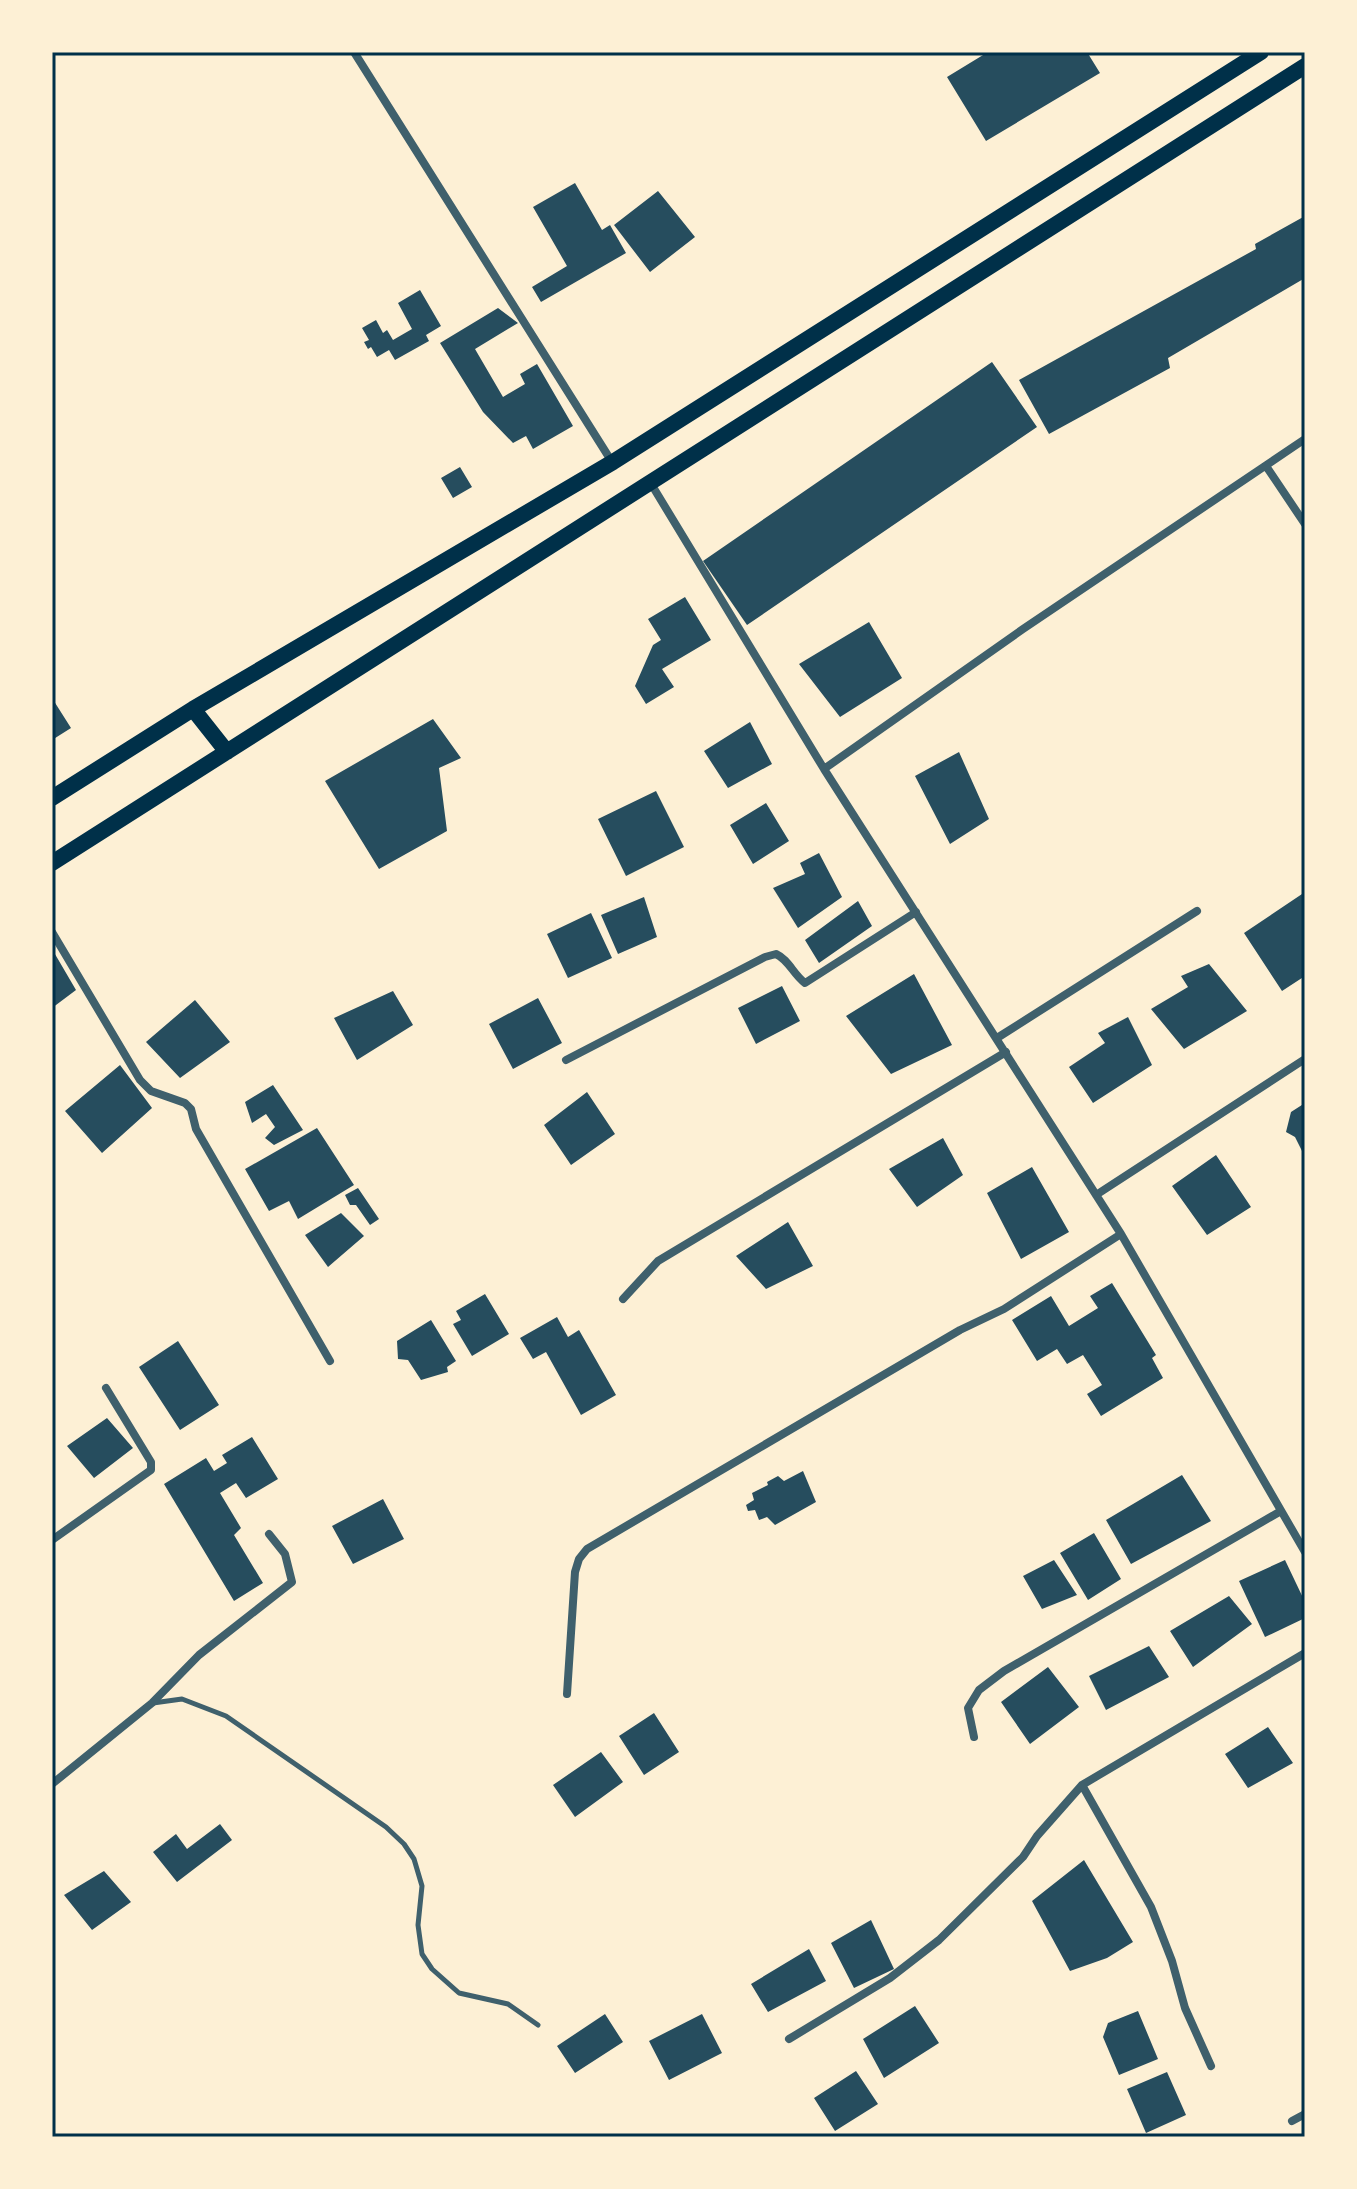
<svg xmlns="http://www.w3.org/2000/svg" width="1357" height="2189" viewBox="0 0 1357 2189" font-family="Overpass,sans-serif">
<rect width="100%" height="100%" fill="#fdf0d5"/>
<path fill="#264d5e" d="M 988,52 L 1087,52 L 1100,73 L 986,141 L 947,77 Z
M 575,183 L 602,230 L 610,225 L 626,253 L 541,302 L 532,287 L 567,266 L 533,207 Z
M 658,191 L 695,237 L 650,272 L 614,225 Z
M 1305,216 L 1305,278 L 1168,358 L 1170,368 L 1049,434 L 1019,380 L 1256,249 L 1255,244 Z
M 420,290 L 441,326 L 426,335 L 429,341 L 395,360 L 389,350 L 377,357 L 371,347 L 368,349 L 364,342 L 369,340 L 362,328 L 376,320 L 383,333 L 387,330 L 393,340 L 412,329 L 398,303 Z
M 498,308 L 518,323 L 475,349 L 503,397 L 525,384 L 520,374 L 537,364 L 573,426 L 533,449 L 526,436 L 513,443 L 483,412 L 440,343 Z
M 992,362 L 1037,427 L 747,625 L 703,561 Z
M 460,467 L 472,487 L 453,498 L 441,478 Z
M 685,597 L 711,640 L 662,669 L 674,687 L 646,704 L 635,686 L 653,645 L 661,640 L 648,619 Z
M 869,622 L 902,678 L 840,717 L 799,664 Z
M 52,698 L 71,728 L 52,740 Z
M 433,719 L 461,758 L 439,768 L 447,831 L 379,869 L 325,781 Z
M 750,722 L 772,764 L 728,788 L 704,751 Z
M 959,752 L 989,819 L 950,844 L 915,776 Z
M 656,791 L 684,847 L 626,876 L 598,819 Z
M 766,803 L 789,841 L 753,864 L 730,825 Z
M 819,853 L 842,897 L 798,928 L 773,888 L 805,874 L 800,863 Z
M 1305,892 L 1305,976 L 1282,991 L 1244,933 Z
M 644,897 L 657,937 L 618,954 L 601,915 Z
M 858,901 L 872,926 L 819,963 L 805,940 Z
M 591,913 L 612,958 L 568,978 L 547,934 Z
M 52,949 L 76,990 L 52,1008 Z
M 1209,964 L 1247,1011 L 1184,1049 L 1151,1009 L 1188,987 L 1181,976 Z
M 914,974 L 952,1045 L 891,1074 L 846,1016 Z
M 782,986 L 800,1021 L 756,1044 L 738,1008 Z
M 393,991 L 413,1025 L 357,1060 L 334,1018 Z
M 538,998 L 562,1043 L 513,1069 L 489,1024 Z
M 195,1000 L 230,1042 L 180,1078 L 146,1042 Z
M 1128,1017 L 1152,1065 L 1093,1103 L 1069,1067 L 1105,1043 L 1098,1033 Z
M 120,1065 L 152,1108 L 102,1153 L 65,1111 Z
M 273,1085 L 303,1130 L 274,1145 L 265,1138 L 275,1127 L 266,1114 L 252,1123 L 245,1102 Z
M 587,1092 L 615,1134 L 571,1165 L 544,1125 Z
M 1305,1103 L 1305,1157 L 1295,1137 L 1286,1132 L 1291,1112 Z
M 317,1128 L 354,1185 L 298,1219 L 289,1201 L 269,1211 L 245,1169 Z
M 943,1138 L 963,1175 L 917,1207 L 889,1169 Z
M 1216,1155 L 1251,1207 L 1207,1235 L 1172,1186 Z
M 1032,1167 L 1069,1232 L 1021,1259 L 987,1193 Z
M 358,1188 L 379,1219 L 370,1225 L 356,1205 L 350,1205 L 345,1195 Z
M 341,1213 L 364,1236 L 328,1267 L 305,1235 Z
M 788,1222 L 813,1266 L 766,1289 L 736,1256 Z
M 1112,1283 L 1156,1355 L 1152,1358 L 1163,1378 L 1101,1416 L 1087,1394 L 1102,1385 L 1083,1355 L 1067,1364 L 1057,1349 L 1037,1361 L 1012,1320 L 1051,1296 L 1069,1326 L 1098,1308 L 1090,1296 Z
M 485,1294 L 509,1334 L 472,1356 L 453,1324 L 461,1320 L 456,1311 Z
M 557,1317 L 568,1337 L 579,1330 L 616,1395 L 581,1415 L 546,1352 L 533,1359 L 520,1338 Z
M 431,1320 L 456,1361 L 447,1367 L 448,1372 L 421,1380 L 408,1360 L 398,1359 L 397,1341 Z
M 178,1341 L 219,1405 L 180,1430 L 139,1367 Z
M 107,1418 L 133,1448 L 94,1478 L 67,1446 Z
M 252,1437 L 278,1479 L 246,1498 L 236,1483 L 220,1493 L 241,1528 L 234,1535 L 263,1583 L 234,1601 L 164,1484 L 206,1458 L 214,1471 L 227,1463 L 222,1455 Z
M 803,1471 L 816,1502 L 775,1525 L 767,1517 L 759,1520 L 755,1510 L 748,1511 L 746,1505 L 754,1500 L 752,1493 L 768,1485 L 767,1482 L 778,1476 L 784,1481 Z
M 1182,1475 L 1211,1521 L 1131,1564 L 1106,1520 Z
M 383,1499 L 404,1539 L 353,1564 L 332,1526 Z
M 1094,1533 L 1121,1579 L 1088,1600 L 1060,1553 Z
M 1054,1560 L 1077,1595 L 1042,1609 L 1023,1576 Z
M 1285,1560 L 1305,1602 L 1305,1618 L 1265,1637 L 1239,1581 Z
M 1229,1596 L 1252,1624 L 1193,1667 L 1170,1631 Z
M 1149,1646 L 1169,1677 L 1106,1710 L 1089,1676 Z
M 1048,1667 L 1079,1707 L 1030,1744 L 1001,1702 Z
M 654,1713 L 679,1752 L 644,1775 L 619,1736 Z
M 1268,1727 L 1293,1763 L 1248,1788 L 1225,1754 Z
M 601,1752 L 623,1782 L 575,1817 L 553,1785 Z
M 220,1824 L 232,1840 L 177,1882 L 153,1852 L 176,1834 L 187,1849 Z
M 1084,1860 L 1133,1942 L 1107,1958 L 1070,1971 L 1032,1901 Z
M 104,1871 L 131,1902 L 92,1930 L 64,1895 Z
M 871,1920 L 894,1969 L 854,1988 L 831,1943 Z
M 809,1949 L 826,1981 L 768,2012 L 751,1984 Z
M 915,2006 L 939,2043 L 884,2078 L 863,2039 Z
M 1138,2011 L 1158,2059 L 1119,2075 L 1103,2037 L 1108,2023 Z
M 605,2014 L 623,2042 L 575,2073 L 557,2046 Z
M 702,2014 L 722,2053 L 669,2080 L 649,2041 Z
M 856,2071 L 878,2104 L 835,2131 L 814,2098 Z
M 1167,2072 L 1186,2115 L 1146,2133 L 1127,2089 Z"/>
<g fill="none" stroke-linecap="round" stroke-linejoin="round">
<path stroke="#3f606c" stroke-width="5" d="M 153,1703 L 182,1699 L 226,1716 L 386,1827 L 404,1844 L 414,1859 L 422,1886 L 418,1925 L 422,1954 L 432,1969 L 459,1993 L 508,2004 L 538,2025"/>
<path stroke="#3f606c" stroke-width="8" d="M 354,52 L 612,462
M 1266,466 L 1305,524
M 650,482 L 824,769 L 1121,1234 L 1305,1552
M 824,769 L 1023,629 L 1305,439
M 52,932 L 140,1080 L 151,1091 L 185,1103 L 191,1109 L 196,1129 L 330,1361
M 997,1038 L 1197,911
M 566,1060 L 765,957 L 776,954 C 789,960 793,974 805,983 L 916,912
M 1096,1195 L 1305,1059
M 623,1299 L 658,1261 L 1006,1052
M 52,1540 L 151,1470 L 151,1462 L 106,1388
M 567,1694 L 575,1572 L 579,1559 L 587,1549 L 960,1330 L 1004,1309 L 1121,1234
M 974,1737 L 968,1708 L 979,1690 L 1004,1671 L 1281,1511
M 52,1784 L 152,1703 L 199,1655 L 292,1582 L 285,1554 L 269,1534
M 1082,1785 L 1151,1907 L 1172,1961 L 1185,2008 L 1211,2066
M 789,2039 L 890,1978 L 939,1940 L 1023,1857 L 1037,1836 L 1082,1785 L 1305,1653
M 1292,2121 L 1305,2114"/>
<path stroke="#003049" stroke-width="16" d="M 193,709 L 227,752
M 52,798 L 193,709 L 613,462 L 1261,52
M 52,863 L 1305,66"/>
</g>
<rect width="1357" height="2189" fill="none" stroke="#fdf0d5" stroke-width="108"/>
<rect x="54" y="54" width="1249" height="2081" fill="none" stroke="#003049" stroke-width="3"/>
</svg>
